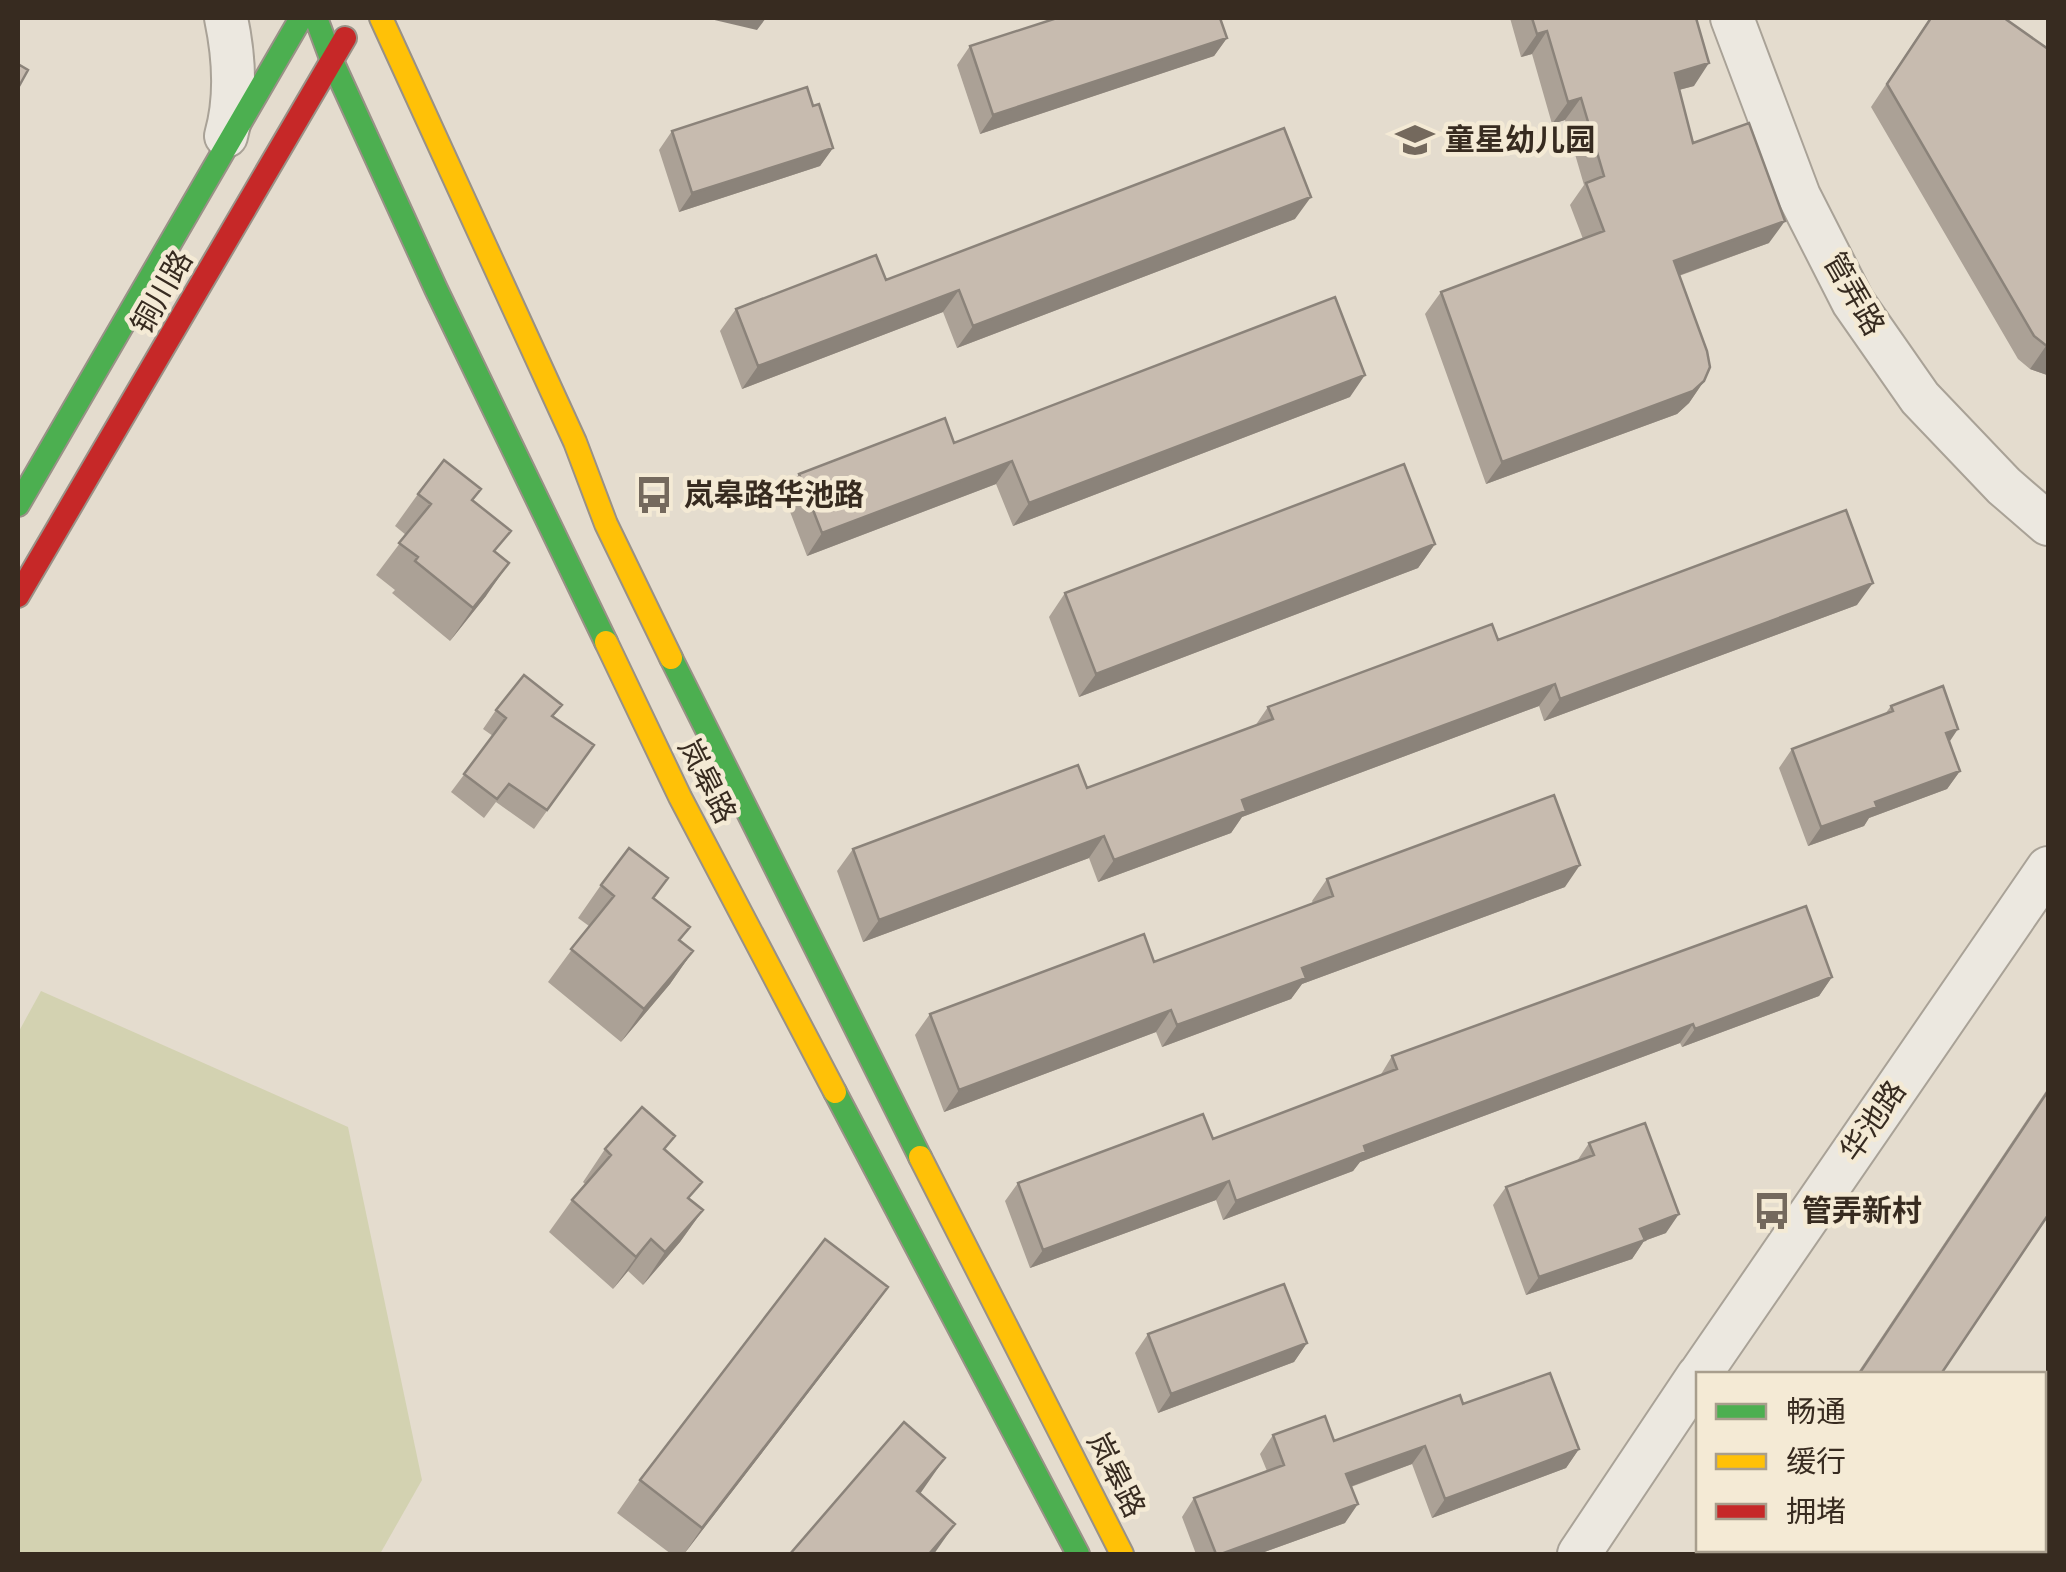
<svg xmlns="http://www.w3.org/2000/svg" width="2066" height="1572" viewBox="0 0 2066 1572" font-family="'Noto Serif','Noto Sans SC',serif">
<rect width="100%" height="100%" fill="#e4dcce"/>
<path fill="#d3d2b1" d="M 41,991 L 348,1127 L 422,1480 L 380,1554 L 18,1554 L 18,1033 Z"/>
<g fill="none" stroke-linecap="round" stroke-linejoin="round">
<g stroke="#a9a297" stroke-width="46">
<path id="street" d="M 226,18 C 234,56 237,97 226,136
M 1732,18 L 1799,196 L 1853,302 L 1920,398 L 2004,486 L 2048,524
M 1700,1374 L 2048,868
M 1579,1554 L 1698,1376"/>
</g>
<g stroke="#999187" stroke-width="26">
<path id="fast" d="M 316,18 L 332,61 L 436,289 L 606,642
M 18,505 L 301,18
M 671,658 L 920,1157
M 835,1092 L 1078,1554"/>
</g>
<g stroke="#999187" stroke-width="26">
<path id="slow" d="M 381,18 L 575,442 L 606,524 L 671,658
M 606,642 L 680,797 L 835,1092
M 920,1157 L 1122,1554"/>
</g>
<g stroke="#999187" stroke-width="26">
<path id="jam" d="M 18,596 L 345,38"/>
</g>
<use href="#street" stroke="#ece8e0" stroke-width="42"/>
<use href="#fast" stroke="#4caf50" stroke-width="22"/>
<use href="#slow" stroke="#ffc107" stroke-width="22"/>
<use href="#jam" stroke="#c62828" stroke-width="22"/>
</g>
<path fill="#aba196" d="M 1510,18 L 1696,18 L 1694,86 L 1679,90 L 1693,143 L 1769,243 L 1679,276 L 1704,381 L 1689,403 L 1677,414 L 1486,484 L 1425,314 L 1441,292 L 1583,239 L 1570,205 L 1584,185 L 1565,120 L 1552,124 L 1532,54 L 1521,57 Z
M 1930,18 L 2007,20 L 2048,49 L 2047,375 L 2030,369 L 2018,359 L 1871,107 Z
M 1227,38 L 1214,56 L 980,134 L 957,65 L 970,46 Z
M 672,131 L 833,148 L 820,166 L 679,212 L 659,150 Z
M 1295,219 L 957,348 L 943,312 L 742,389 L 720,331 L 736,309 L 886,280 Z
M 1350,397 L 1013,526 L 996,484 L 807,556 L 784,496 L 799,474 L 954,443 Z
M 481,489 L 473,500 L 496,553 L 486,596 L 450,641 L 392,593 L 395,590 L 376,575 L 406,535 L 395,526 L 418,494 Z
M 1435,544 L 1418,568 L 1079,697 L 1049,617 L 1065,593 Z
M 1857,605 L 1544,721 L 1539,706 L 1242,817 L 1231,833 L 1098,882 L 1089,858 L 863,942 L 837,871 L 853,849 L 1087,788 L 1255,726 L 1268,707 L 1498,640 Z
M 562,705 L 553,717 L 594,745 L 534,829 L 496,802 L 484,818 L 451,792 L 493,736 L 483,729 L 496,710 Z
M 1891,706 L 1949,742 L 1960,771 L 1947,789 L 1869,818 L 1864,826 L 1808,846 L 1779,768 L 1792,749 L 1885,714 Z
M 1327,879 L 1565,887 L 1302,984 L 1291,999 L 1162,1047 L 1156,1032 L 944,1112 L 915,1035 L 930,1014 L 1154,962 L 1313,903 L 1312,901 Z
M 601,885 L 654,898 L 690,927 L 680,940 L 693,951 L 670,984 L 621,1042 L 548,982 L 589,926 L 578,918 Z
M 1832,977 L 1819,996 L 1682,1047 L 1680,1043 L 1360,1162 L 1353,1171 L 1223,1220 L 1216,1200 L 1030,1268 L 1005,1201 L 1018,1183 L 1213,1139 L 1380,1076 L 1392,1056 Z
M 2048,1088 L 2048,1215 L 1941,1374 L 1857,1374 Z
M 1589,1143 L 1666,1233 L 1644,1241 L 1632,1259 L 1526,1295 L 1493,1205 L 1506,1187 L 1577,1161 Z
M 605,1149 L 666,1150 L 690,1199 L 703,1210 L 680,1242 L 643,1285 L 628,1271 L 613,1289 L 549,1232 L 572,1200 L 585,1184 L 583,1182 Z
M 888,1287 L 865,1319 L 684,1554 L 671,1554 L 617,1513 L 640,1480 Z
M 1148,1334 L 1307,1343 L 1294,1362 L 1158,1413 L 1135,1353 Z
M 1463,1404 L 1579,1449 L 1566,1468 L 1432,1518 L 1412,1464 L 1351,1487 L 1345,1523 L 1259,1554 L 1196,1554 L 1182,1517 L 1194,1498 L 1267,1471 L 1260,1454 L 1273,1435 L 1334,1441 Z"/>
<path fill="#8b837a" d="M 706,18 L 766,18 L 757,30 Z
M 1547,31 L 1532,54 L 1521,57 L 1537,34 Z
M 1227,38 L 1214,56 L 980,134 L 993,115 Z
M 1709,63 L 1694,86 L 1659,95 L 1675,73 Z
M 1581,98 L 1565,120 L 1552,124 L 1568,102 Z
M 833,148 L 820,166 L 679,212 L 692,193 Z
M 1311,197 L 1295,219 L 957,348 L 973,326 Z
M 1785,221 L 1769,243 L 1658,283 L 1674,261 Z
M 959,290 L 943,312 L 742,389 L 758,366 Z
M 2046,346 L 2048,347 L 2048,375 L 2047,375 L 2030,369 Z
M 1365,375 L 1350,397 L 1013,526 L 1029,503 Z
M 1704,381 L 1689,403 L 1677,414 L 1486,484 L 1502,462 Z
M 1012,461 L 996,484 L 807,556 L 822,533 Z
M 1435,544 L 1418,568 L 1079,697 L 1096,674 Z
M 509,563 L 486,596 L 450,641 L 473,608 Z
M 1873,583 L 1857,605 L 1544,721 L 1560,699 Z
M 1555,684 L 1539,706 L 1242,817 L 1231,833 L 1098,882 L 1114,860 L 1242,800 Z
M 1958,729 L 1946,747 L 1946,733 Z
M 1960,771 L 1947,789 L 1869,818 L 1864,826 L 1808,846 L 1821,827 L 1875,802 Z
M 1104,836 L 1089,858 L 863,942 L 879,920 Z
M 1580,865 L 1565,887 L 1302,984 L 1291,999 L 1162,1047 L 1177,1025 L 1302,968 Z
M 693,951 L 670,984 L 621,1042 L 644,1009 Z
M 1832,977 L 1819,996 L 1682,1047 L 1695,1029 Z
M 1171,1010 L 1156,1032 L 944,1112 L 959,1090 Z
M 1693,1024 L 1680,1043 L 1360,1162 L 1353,1171 L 1223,1220 L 1236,1201 L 1364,1146 Z
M 1229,1181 L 1216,1200 L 1030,1268 L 1043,1250 Z
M 703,1210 L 680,1242 L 643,1285 L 665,1252 Z
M 1679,1214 L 1666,1233 L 1644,1241 L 1632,1259 L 1526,1295 L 1539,1277 L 1640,1229 Z
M 651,1239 L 628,1271 L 613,1289 L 636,1257 Z
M 888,1287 L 865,1319 L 684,1554 L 702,1528 Z
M 1307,1343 L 1294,1362 L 1158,1413 L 1171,1394 Z
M 1425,1446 L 1412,1464 L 1333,1493 L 1346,1474 Z
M 1579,1449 L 1566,1468 L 1432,1518 L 1445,1499 Z
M 945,1458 L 913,1504 L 917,1491 Z
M 1358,1504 L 1345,1523 L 1259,1554 L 1221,1554 Z
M 955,1524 L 934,1554 L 929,1554 Z"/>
<path fill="#c7bbaf" stroke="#8b837a" stroke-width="2.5" d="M 1057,18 L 1220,18 L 1227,38 L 993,115 L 970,46 Z
M 1532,18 L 1696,18 L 1709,63 L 1675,73 L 1693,143 L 1749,123 L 1785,221 L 1674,261 L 1707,351 L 1710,367 L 1704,381 L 1693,391 L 1502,462 L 1441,292 L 1604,231 L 1586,183 L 1604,176 L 1581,98 L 1568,102 L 1547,31 L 1537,34 Z
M 1931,18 L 2009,18 L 2007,20 L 2048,49 L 2048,347 L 2034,336 L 1887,84 Z
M 18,64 L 28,70 L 18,88 Z
M 807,87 L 813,106 L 819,104 L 833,148 L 692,193 L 672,131 Z
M 1284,128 L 1311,197 L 973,326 L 959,290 L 758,366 L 736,309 L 876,255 L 886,280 Z
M 1335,297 L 1365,375 L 1029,503 L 1012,461 L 822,533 L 799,474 L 945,418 L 954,443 Z
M 444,460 L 481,489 L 472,500 L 511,531 L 494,551 L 509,563 L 473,608 L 415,561 L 418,557 L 399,543 L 431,504 L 418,494 Z
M 1404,464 L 1435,544 L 1096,674 L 1065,593 Z
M 1846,510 L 1873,583 L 1560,699 L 1555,684 L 1242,800 L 1246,811 L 1114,860 L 1104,836 L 879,920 L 853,849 L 1078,765 L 1087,788 L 1273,719 L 1268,707 L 1492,624 L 1498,640 Z
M 524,675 L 562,705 L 552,716 L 594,745 L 547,810 L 509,784 L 497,799 L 464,774 L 506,718 L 496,710 Z
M 1943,686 L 1958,729 L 1946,733 L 1960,771 L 1875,802 L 1877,807 L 1821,827 L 1792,749 L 1893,711 L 1891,706 Z
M 1554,795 L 1580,865 L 1302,968 L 1306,978 L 1177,1025 L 1171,1010 L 959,1090 L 930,1014 L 1144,934 L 1154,962 L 1333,896 L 1327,879 Z
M 629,848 L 668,878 L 653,898 L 690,927 L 679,940 L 693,951 L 644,1009 L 571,949 L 614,896 L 601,885 Z
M 1806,906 L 1832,977 L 1695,1029 L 1693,1024 L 1364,1146 L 1366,1152 L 1236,1201 L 1229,1181 L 1043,1250 L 1018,1183 L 1203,1114 L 1213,1139 L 1397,1069 L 1392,1056 Z
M 2048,1091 L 2048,1215 L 1941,1374 L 1859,1374 Z
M 642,1107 L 675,1136 L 664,1149 L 702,1182 L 688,1198 L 703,1210 L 665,1252 L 651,1239 L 636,1257 L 572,1200 L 611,1155 L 605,1149 Z
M 1645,1123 L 1679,1214 L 1640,1229 L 1645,1240 L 1539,1277 L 1506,1187 L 1594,1155 L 1589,1143 Z
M 825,1239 L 888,1287 L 702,1528 L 640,1480 Z
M 1284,1284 L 1307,1343 L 1171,1394 L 1148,1334 Z
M 1550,1373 L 1579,1449 L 1445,1499 L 1425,1446 L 1346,1474 L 1358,1504 L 1221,1554 L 1216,1554 L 1194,1498 L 1284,1465 L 1273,1435 L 1325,1416 L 1334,1441 L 1460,1395 L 1463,1404 Z
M 2048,1404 L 2048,1530 L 2044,1538 L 2044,1411 Z
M 904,1422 L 945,1458 L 917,1491 L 955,1524 L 929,1554 L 790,1554 Z
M 1741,1550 L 1824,1550 L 1821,1554 L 1738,1554 Z
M 1951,1550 L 2036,1550 L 2032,1554 L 1947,1554 Z"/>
<defs>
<g id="school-bare" transform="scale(3)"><path d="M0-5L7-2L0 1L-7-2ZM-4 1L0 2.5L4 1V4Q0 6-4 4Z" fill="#74695d" stroke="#f4ead5" stroke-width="2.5" paint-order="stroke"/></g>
<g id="bus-bare" transform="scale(3)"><path d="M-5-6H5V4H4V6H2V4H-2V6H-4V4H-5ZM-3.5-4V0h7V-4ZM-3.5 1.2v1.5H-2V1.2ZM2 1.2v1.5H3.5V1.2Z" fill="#74695d" stroke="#f4ead5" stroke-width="2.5" paint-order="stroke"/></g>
</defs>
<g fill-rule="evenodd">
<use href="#school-bare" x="1415" y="140"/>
<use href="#bus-bare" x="654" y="495"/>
<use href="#bus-bare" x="1772" y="1211"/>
</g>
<g text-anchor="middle" stroke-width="9" stroke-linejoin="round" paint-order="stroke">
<g font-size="30" font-weight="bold" fill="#372b20" stroke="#f4ead5" text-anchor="start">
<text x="1445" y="150">童星幼儿园</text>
<text x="684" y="505">岚皋路华池路</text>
<text x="1802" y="1221">管弄新村</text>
</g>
<g font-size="30" fill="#372b20" stroke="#f4ead5">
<text transform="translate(162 292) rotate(-60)" y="10">铜川路</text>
<text transform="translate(1854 294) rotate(60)" y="10">管弄路</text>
<text transform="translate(707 781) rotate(63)" y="10">岚皋路</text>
<text transform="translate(1873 1121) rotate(-55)" y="10">华池路</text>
<text transform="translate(1116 1475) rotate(63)" y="10">岚皋路</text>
</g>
</g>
<rect width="2066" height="1572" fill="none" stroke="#372b20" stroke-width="40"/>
<rect x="1696" y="1372" width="350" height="180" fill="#f4ead5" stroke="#a89e8d" stroke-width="2.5"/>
<rect x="1716" y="1404" width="50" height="15" fill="#4caf50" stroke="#a89e8d" stroke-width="2.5"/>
<text x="1786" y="1422" font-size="30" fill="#372b20">畅通</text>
<rect x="1716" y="1454" width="50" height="15" fill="#ffc107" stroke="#a89e8d" stroke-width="2.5"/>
<text x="1786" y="1472" font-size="30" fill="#372b20">缓行</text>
<rect x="1716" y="1504" width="50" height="15" fill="#c62828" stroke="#a89e8d" stroke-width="2.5"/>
<text x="1786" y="1522" font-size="30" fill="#372b20">拥堵</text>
</svg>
